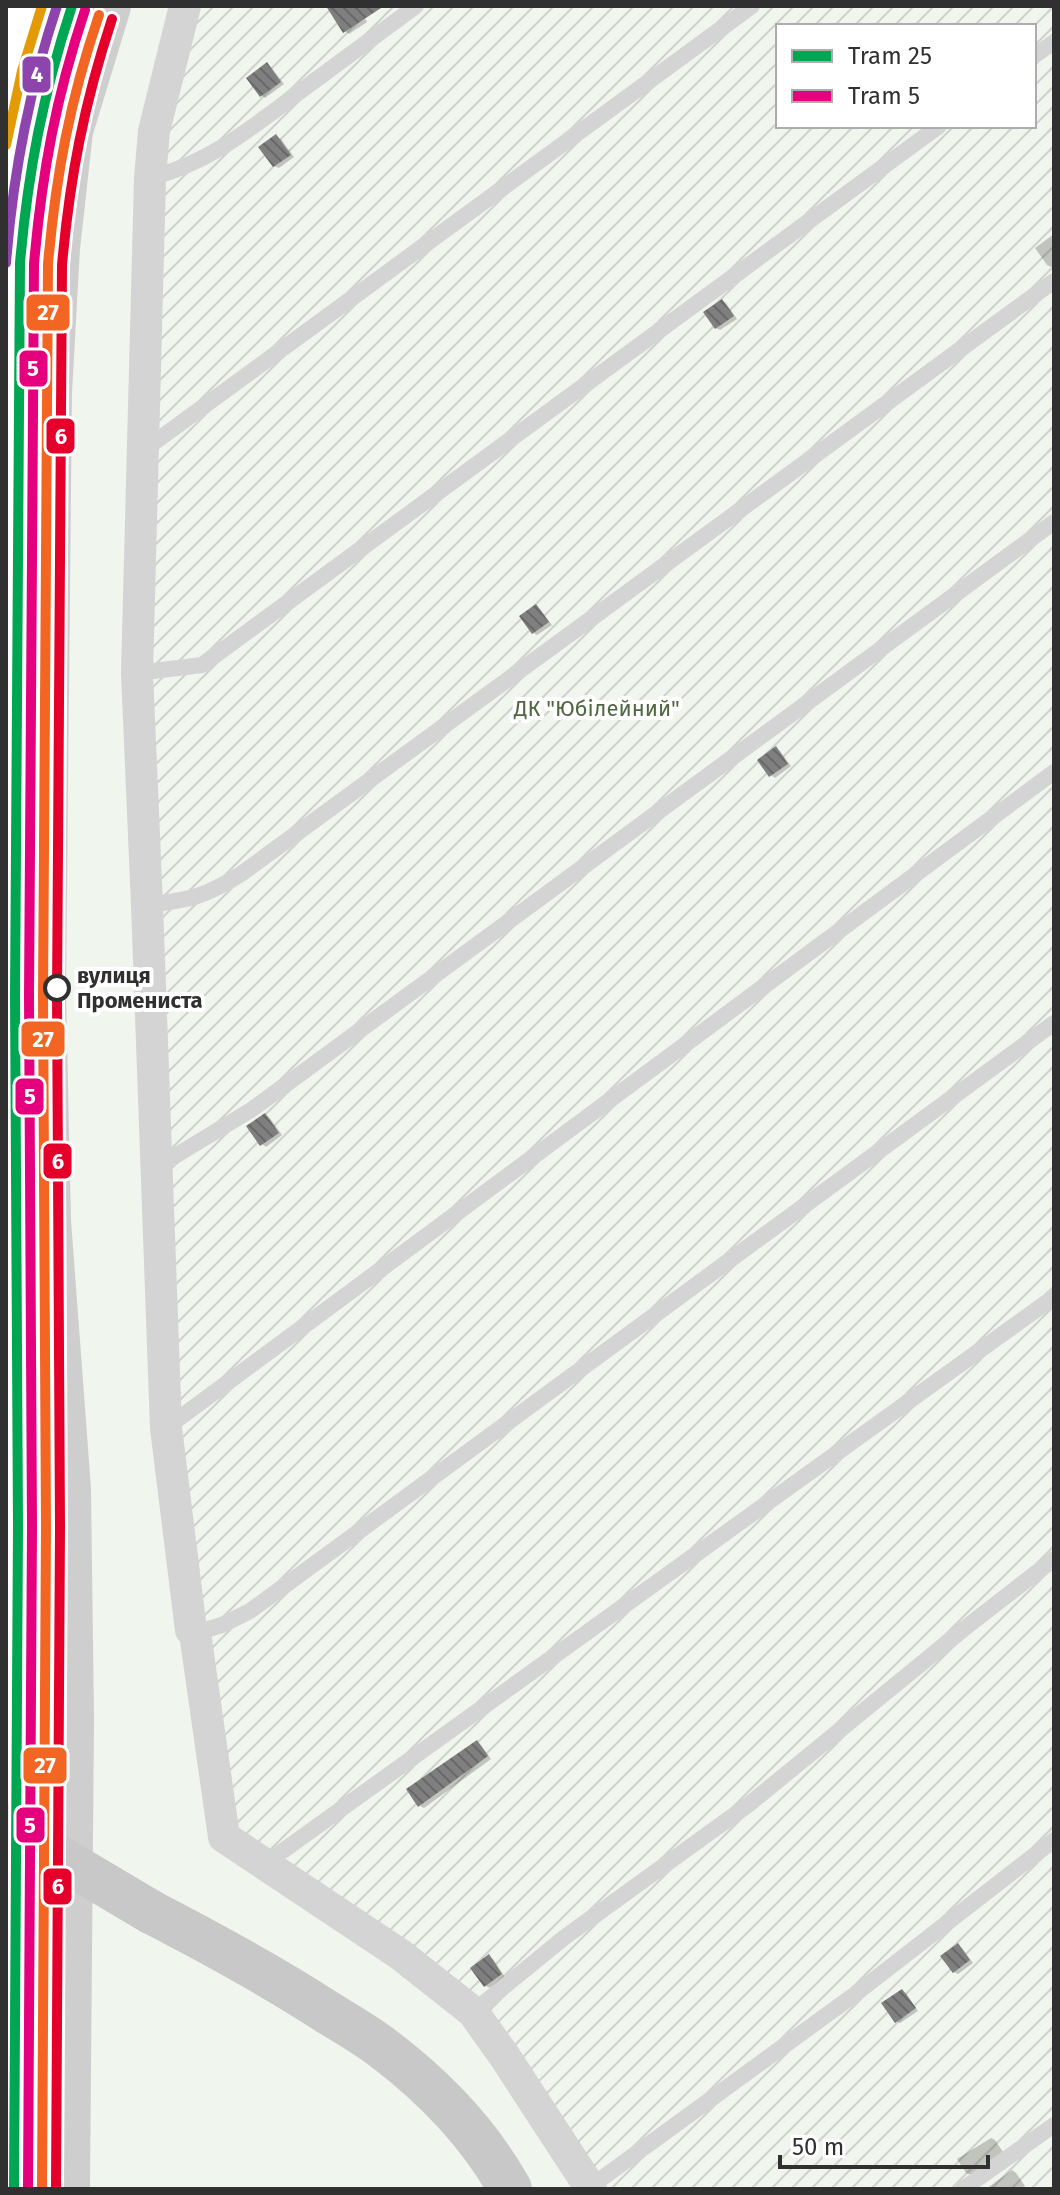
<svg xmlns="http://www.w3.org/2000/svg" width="1060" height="2195" viewBox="0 0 1060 2195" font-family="'Fira Sans',sans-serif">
<defs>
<pattern id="garden-furrows" width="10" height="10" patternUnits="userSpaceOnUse" patternTransform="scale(2)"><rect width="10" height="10" fill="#f0f5ed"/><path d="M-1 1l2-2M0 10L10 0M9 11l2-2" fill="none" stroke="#ced2cc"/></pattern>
<pattern id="building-back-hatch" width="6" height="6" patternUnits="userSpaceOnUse" patternTransform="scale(2)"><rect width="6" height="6" fill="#7f7f7f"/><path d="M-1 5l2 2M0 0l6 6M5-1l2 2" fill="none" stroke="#686868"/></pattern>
</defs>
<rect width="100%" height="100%" fill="#fff"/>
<path fill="#f0f5ed" d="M 109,6 L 185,6 L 473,2012 L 591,2189 L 68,2189 L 50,392 Z"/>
<path fill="url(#garden-furrows)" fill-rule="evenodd" d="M 185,6 L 1054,6 L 1054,2189 L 591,2189 L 505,2057 L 224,1837 L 195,1634 L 147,905 L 150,178 ZM 778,26 L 1034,26 L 1034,126 L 778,126 Z"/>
<path fill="#0003" d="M 343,6 L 357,6 L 367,22 L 349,34 L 345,31 Z
M 267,65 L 271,67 L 284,84 L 265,98 L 261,95 Z
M 276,136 L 281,139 L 294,157 L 279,168 L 274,166 Z
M 1054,234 L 1054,265 L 1051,267 L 1047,265 L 1035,248 Z
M 722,301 L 726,303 L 737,319 L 720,330 L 716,328 Z
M 536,607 L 540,609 L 552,625 L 537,635 L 533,633 Z
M 776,749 L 780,751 L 791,766 L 775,778 L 771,775 Z
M 266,1115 L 270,1118 L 282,1135 L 266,1147 L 262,1144 Z
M 477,1743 L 481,1745 L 491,1759 L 424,1808 L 420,1806 Z
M 958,1946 L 962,1948 L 973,1963 L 958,1974 L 954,1972 Z
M 489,1957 L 493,1959 L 505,1977 L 490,1988 L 486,1986 Z
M 902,1991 L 906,1993 L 918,2011 L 900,2023 L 896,2021 Z
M 991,2138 L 995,2140 L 1003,2152 L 971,2175 L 966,2173 L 957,2159 Z
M 1012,2170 L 1016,2173 L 1025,2186 L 1020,2189 L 986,2189 Z"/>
<path fill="url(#building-back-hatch)" d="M 326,6 L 384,6 L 343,33 Z
M 267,62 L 281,82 L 260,97 L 246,78 Z
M 276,134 L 291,155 L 273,167 L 258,147 Z
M 722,299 L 734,316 L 715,329 L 703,312 Z
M 536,604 L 549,622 L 532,634 L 519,616 Z
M 776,746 L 788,764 L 769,777 L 757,760 Z
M 265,1113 L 279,1133 L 260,1146 L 246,1126 Z
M 477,1740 L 488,1756 L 418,1807 L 406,1789 Z
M 958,1943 L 970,1960 L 953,1973 L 940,1956 Z
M 489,1954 L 502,1974 L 484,1987 L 470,1968 Z
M 902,1989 L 916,2008 L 895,2023 L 881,2003 Z"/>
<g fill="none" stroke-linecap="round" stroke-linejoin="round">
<path stroke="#d4d4d4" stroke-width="16" d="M 1034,56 L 1054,42
M 150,178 C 209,163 250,129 298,93 C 337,64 377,35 416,6
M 144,450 L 752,6
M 137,673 L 202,665 L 939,126
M 147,905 C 189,900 205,897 241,874 L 1054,281
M 157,1167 L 251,1110 L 1054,522
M 166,1428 L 1054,772
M 191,1630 L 195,1633 L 222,1625 L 250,1611 L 1054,1023
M 266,1863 L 1054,1297
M 473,2012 L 565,1937 L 748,1805 L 965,1628 L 1054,1559
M 590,2187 L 854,1995 L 1054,1840
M 963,2189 L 1054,2125"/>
<path stroke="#d4d4d4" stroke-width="32" d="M 185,6 L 154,131 L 150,178 L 137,673 L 147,905 L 166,1428 L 191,1630
M 195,1633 L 224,1837 L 401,1955 L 473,2012 L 505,2057 L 591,2189"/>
<path stroke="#cecece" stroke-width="44" d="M 68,2189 L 72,1719 L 69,1489 L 49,1221 L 44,991 L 50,392 L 58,248 L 71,131 L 109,6"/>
<path stroke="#c8c8c8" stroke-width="44" d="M 151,1912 C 211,1943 270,1975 327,2012 C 346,2024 366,2035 384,2049 C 434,2087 479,2133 510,2189"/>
<path stroke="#c8c8c8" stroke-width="44" d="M 6,1826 L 151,1912"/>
<g stroke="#fff" stroke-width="16">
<path id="tram-1" d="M 14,2189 L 18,1527 L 15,995 L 20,263 C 28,171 43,94 72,6"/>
</g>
<g stroke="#fff" stroke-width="16">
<path id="tram-2" d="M 28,2189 L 32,1527 L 29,995 L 34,264 C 42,172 56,97 85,10"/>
</g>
<g stroke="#fff" stroke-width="16">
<path id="tram-3" d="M 6,263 C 13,174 29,90 57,6"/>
</g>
<g stroke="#fff" stroke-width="16">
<path id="tram-4" d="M 42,2189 L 46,1527 L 43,995 L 48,264 C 56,174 70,100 99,15"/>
</g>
<g stroke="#fff" stroke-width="16">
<path id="tram-5" d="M 6,145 L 22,71 L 42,6"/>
</g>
<g stroke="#fff" stroke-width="16">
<path id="tram-6" d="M 56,2189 L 60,1527 L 57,995 L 62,265 C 70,176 84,104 112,19"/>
</g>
<use href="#tram-1" stroke="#00a651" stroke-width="10"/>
<use href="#tram-2" stroke="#e5007d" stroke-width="10"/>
<use href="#tram-3" stroke="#8e44ad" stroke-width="10"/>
<use href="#tram-4" stroke="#f26522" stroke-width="10"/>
<use href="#tram-5" stroke="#e39a05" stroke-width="10"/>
<use href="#tram-6" stroke="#e4002b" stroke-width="10"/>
</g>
<circle fill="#fff" stroke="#303030" stroke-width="4" cx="57" cy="988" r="12"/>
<g text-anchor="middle" stroke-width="8" stroke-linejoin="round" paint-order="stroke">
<g font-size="22" fill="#4f6841" stroke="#fff">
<text x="597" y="716">ДК "Юбілейний"</text>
</g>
<g font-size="22" font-weight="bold" fill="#303030" stroke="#fff" text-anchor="start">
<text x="77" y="983">вулиця<tspan x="77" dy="25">Промениста</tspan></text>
</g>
</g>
<g stroke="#fff" stroke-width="3">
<rect x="21" y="55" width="31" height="39" rx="8" fill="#8e44ad"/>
<rect x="25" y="293" width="46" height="39" rx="8" fill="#f26522"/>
<rect x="18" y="349" width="31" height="39" rx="8" fill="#e5007d"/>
<rect x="45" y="417" width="31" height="38" rx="8" fill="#e4002b"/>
<rect x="20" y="1020" width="46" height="38" rx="8" fill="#f26522"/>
<rect x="14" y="1077" width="31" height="39" rx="8" fill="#e5007d"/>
<rect x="42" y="1142" width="31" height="38" rx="8" fill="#e4002b"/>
<rect x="22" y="1746" width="46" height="39" rx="8" fill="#f26522"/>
<rect x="15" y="1806" width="31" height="38" rx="8" fill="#e5007d"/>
<rect x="42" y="1867" width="31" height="39" rx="8" fill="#e4002b"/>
</g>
<g font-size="22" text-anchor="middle" font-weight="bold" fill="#fff">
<text x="37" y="82">4</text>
<text x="48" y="320">27</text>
<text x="33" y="376">5</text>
<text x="61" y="444">6</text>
<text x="43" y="1047">27</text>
<text x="30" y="1104">5</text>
<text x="58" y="1169">6</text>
<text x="45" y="1773">27</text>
<text x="30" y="1833">5</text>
<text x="58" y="1894">6</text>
</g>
<rect width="1060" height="2195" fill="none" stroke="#303030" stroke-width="16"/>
<rect x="776" y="24" width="260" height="104" fill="#ffffff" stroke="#acacac" stroke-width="2"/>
<rect x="792" y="50" width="40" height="12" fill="#00a651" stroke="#acacac" stroke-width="2"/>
<text x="848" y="64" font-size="24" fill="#303030">Tram 25</text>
<rect x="792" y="90" width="40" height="12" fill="#e5007d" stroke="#acacac" stroke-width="2"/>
<text x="848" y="104" font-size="24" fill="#303030">Tram 5</text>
<path d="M780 2155v12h208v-12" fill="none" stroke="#303030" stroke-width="4"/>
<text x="792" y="2155" font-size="24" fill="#303030" stroke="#ffffff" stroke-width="6" paint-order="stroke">50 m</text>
</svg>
